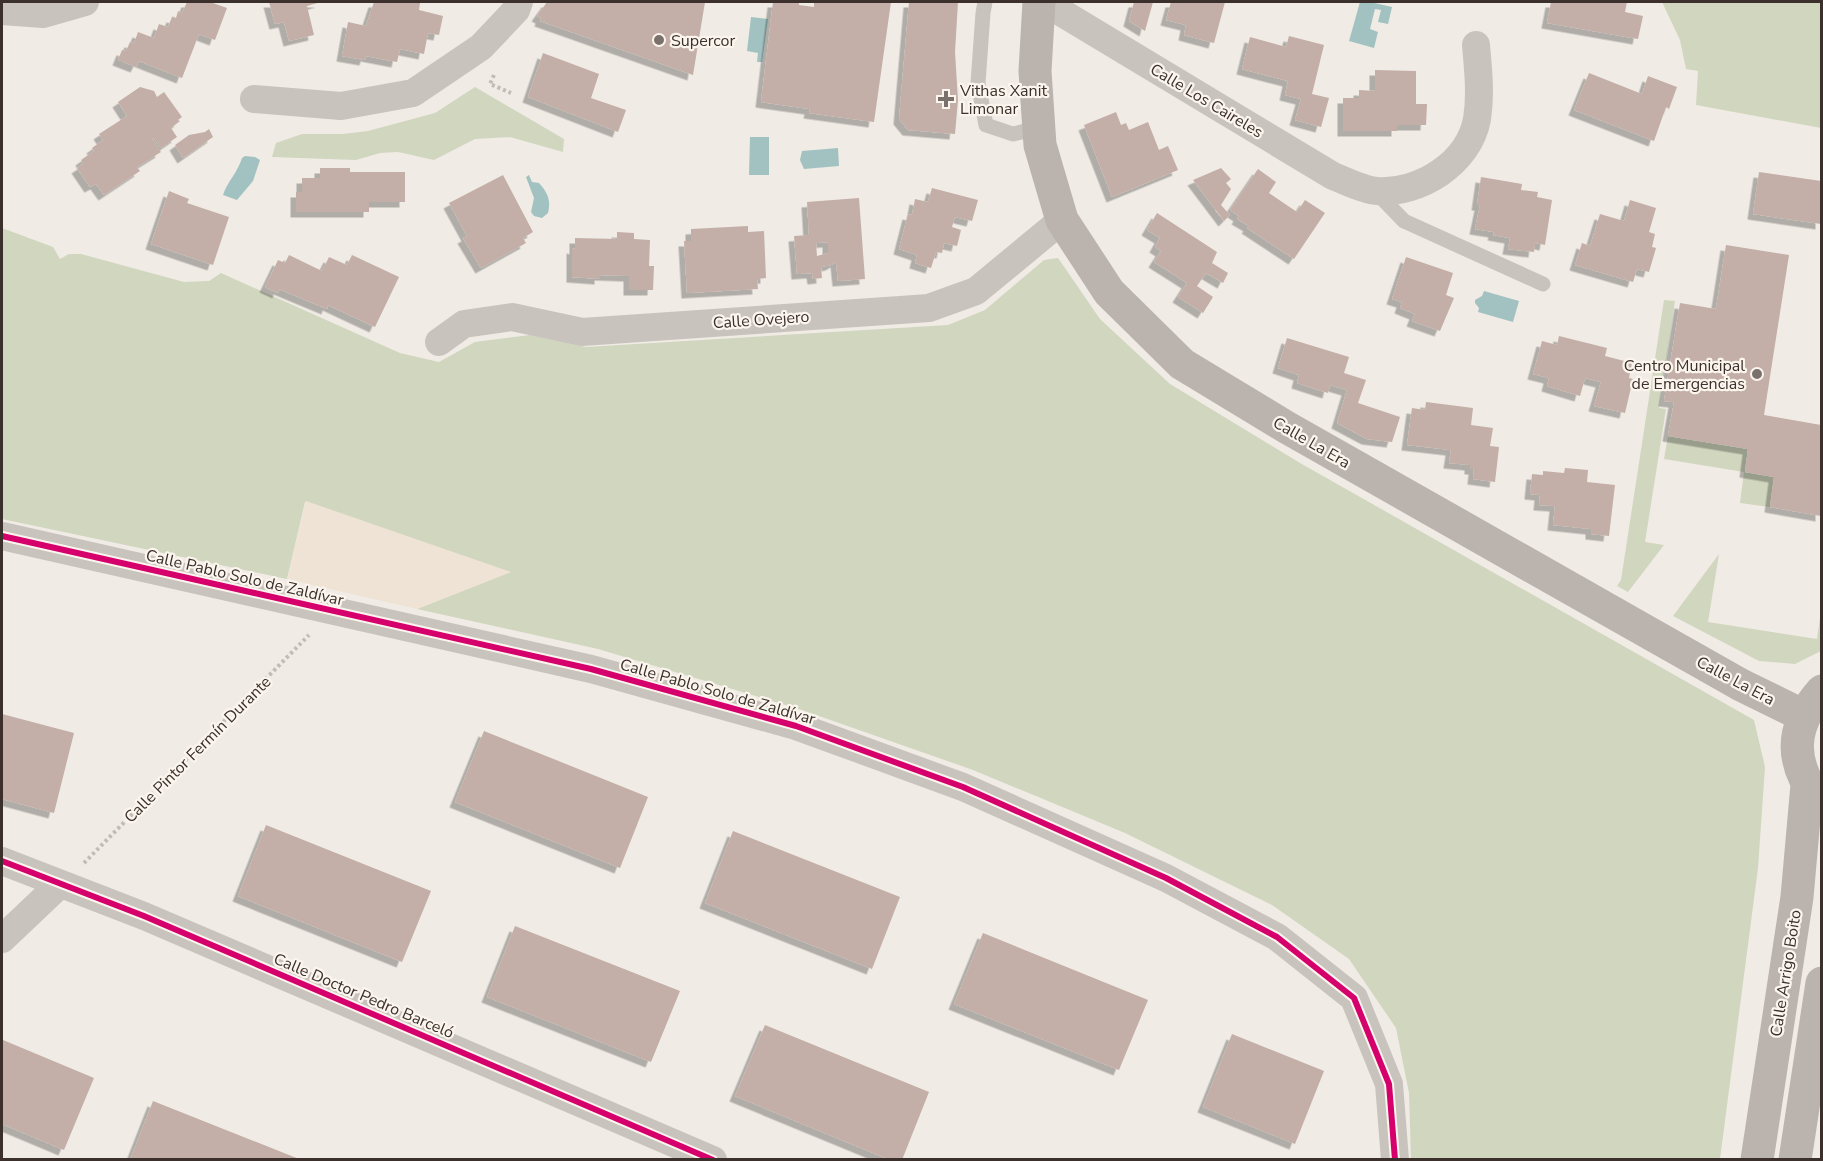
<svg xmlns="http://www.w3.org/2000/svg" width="1823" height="1161" viewBox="0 0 1823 1161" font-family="'Nunito Sans',sans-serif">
<defs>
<filter id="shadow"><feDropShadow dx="-5.5" dy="5.5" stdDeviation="0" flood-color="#0004"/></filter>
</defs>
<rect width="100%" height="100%" fill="#f0ebe5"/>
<path fill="#d1d6bf" d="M 1662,2 L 1821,2 L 1821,128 L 1696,105 L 1698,71 L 1686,69 L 1680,40 Z
M 475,87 L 564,139 L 563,152 L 510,137 L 475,139 L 434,160 L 398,152 L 380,153 L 356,160 L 272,157 L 276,143 L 302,134 L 343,134 L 368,131 L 435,113 Z
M 2,228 L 53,247 L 60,259 L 69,254 L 81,254 L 184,282 L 209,281 L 221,273 L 400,353 L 439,362 L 475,342 L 530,335 L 586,347 L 948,325 L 985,310 L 1044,260 L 1058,258 L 1100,319 L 1170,384 L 1300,463 L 1754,720 L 1765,767 L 1758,868 L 1720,1159 L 1411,1159 L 1409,1093 L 1396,1028 L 1349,959 L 1272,905 L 1125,833 L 973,770 L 799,709 L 598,649 L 417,609 L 510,572 L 305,502 L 287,579 L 2,519 Z
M 1664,300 L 1675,301 L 1659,408 L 1666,409 L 1645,542 L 1664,545 L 1628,592 L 1617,586 L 1621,580 Z
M 1668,436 L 1748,449 L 1745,472 L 1774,477 L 1770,507 L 1740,503 L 1744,472 L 1664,459 Z
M 1719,554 L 1708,622 L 1817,639 L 1821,611 L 1821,651 L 1795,664 L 1759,661 L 1673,616 Z"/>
<path fill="#eee3d5" d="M 306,501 L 511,572 L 417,609 L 287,579 Z"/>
<path fill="#a1c2c1" d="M 1360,2 L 1370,2 L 1392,7 L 1388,24 L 1378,22 L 1381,10 L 1375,9 L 1370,29 L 1378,32 L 1374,48 L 1349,41 Z
M 751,17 L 768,19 L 762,62 L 757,62 L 758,53 L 747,51 Z
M 750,137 L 769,137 L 769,175 L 749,175 Z
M 838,148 L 839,166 L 804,169 L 800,160 L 802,151 Z
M 245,156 L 255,157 L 260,160 L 253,181 L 237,200 L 223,195 C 227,182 238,172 242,158 Z
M 529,175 L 532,182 L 539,183 C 548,193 551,200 548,213 L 542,218 L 534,216 L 531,212 L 534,198 L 526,177 Z
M 1484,291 L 1519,301 L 1513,322 L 1478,312 L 1479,308 L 1475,303 L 1475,300 L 1482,296 Z"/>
<path fill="#c3afa7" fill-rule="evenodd" filter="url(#shadow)" d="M 187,2 L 210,2 L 227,8 L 215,40 L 199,34 L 182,78 L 139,61 L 136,67 L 118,60 L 122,50 L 126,51 L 130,42 L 134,43 L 138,32 L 154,38 L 159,24 L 168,27 L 172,17 L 176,18 L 178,11 L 182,13 Z
M 269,2 L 321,2 L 307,6 L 314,35 L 289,41 L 284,22 L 275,24 Z
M 374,2 L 420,3 L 419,10 L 443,16 L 439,35 L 428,33 L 424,54 L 400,49 L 397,62 L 366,56 L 365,60 L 342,56 L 348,22 L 366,26 Z
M 547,2 L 705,2 L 693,75 L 540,21 L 541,18 L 537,16 Z
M 773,2 L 799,2 L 799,5 L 814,7 L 814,2 L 891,2 L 874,122 L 809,113 L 810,109 L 761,102 Z
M 909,2 L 958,2 L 955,52 L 958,100 L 955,134 L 908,130 L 899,119 Z
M 1134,2 L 1153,2 L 1145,31 L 1129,21 Z
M 1171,2 L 1225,2 L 1214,43 L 1184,35 L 1186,25 L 1166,20 Z
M 1551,2 L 1627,2 L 1625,12 L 1643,16 L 1638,39 L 1547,23 Z
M 1289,36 L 1324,45 L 1312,94 L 1329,98 L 1321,127 L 1295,120 L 1301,99 L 1285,95 L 1288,81 L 1242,69 L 1250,37 L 1286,47 Z
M 543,53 L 599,74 L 591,98 L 626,110 L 618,132 L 528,97 Z
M 1375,70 L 1416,71 L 1416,104 L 1427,104 L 1426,125 L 1397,125 L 1397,131 L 1343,131 L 1343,98 L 1359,98 L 1359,90 L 1375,91 Z
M 1589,73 L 1642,94 L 1648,76 L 1677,87 L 1669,109 L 1666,107 L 1654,141 L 1574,110 Z
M 140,87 L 154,91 L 157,97 L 164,92 L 182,117 L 178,120 L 180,121 L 171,128 L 177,137 L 161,148 L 154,138 L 152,139 L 161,152 L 137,167 L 140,171 L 104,195 L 96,184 L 90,187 L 77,168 L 83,164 L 81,160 L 94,151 L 92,148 L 103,140 L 99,134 L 127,116 L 118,102 Z
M 1116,112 L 1121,125 L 1126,123 L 1129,130 L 1148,122 L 1159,150 L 1168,146 L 1178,170 L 1112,197 L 1084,125 Z
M 209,129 L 213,137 L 183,158 L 175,145 L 189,135 L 205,132 Z
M 320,168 L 350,168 L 350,172 L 405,172 L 405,202 L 369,202 L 369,212 L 296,212 L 296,192 L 302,192 L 302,178 L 320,178 Z
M 1221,168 L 1231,179 L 1226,183 L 1231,189 L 1221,205 L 1230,215 L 1224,221 L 1193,180 Z
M 1258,169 L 1276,182 L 1269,193 L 1297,212 L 1305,200 L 1325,213 L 1294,259 L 1247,228 L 1249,226 L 1237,219 L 1239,216 L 1230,210 Z
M 1759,172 L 1821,181 L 1821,224 L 1753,214 Z
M 503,175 L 533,232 L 523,238 L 526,243 L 481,268 L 463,238 L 467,236 L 449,203 Z
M 1481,177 L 1522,184 L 1521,190 L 1538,192 L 1537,197 L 1552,200 L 1545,245 L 1535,243 L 1534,252 L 1508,249 L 1510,238 L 1493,235 L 1494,232 L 1475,229 L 1480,205 L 1477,205 Z
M 932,188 L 978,200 L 972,221 L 955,217 L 952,227 L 961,230 L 957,246 L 944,243 L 942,253 L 936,252 L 931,268 L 915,263 L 917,255 L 899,249 L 908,214 L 912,215 L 915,199 L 928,202 Z
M 169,191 L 189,199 L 187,203 L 229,217 L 213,265 L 151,244 Z
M 859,198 L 865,279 L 838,281 L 836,262 L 831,265 L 821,267 L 822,278 L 813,279 L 812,273 L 797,274 L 794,236 L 809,235 L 807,202 ZM 828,242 L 828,253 L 817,256 L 816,243 Z
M 1630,200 L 1656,208 L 1649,232 L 1655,234 L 1652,247 L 1656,248 L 1649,272 L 1637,269 L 1633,282 L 1575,265 L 1582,243 L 1590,246 L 1600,214 L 1624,221 Z
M 1157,213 L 1217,252 L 1212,263 L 1228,273 L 1223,283 L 1206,273 L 1197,286 L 1213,297 L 1203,313 L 1178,297 L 1187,283 L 1154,262 L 1161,251 L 1155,247 L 1160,238 L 1147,230 Z
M 748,226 L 748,232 L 764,231 L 766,278 L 757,279 L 758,289 L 687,293 L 684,241 L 691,241 L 691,229 Z
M 617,232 L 634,233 L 634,239 L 650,240 L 649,266 L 654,266 L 653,290 L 629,290 L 629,276 L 600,275 L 600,279 L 572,277 L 572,248 L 575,249 L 575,238 L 617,239 Z
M 1726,245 L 1789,255 L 1764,415 L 1821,425 L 1821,516 L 1770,507 L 1774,477 L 1745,472 L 1748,449 L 1668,436 L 1674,402 L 1664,401 L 1680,303 L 1716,309 Z
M 289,255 L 322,271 L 329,257 L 347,265 L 352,255 L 399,277 L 375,327 L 328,305 L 327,309 L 279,289 L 278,293 L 265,287 L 278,260 L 285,263 Z
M 1406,257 L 1453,273 L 1446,295 L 1454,298 L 1440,331 L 1412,321 L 1415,314 L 1400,308 L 1402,302 L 1392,299 Z
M 1559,336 L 1607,348 L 1605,356 L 1632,363 L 1629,378 L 1633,379 L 1625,413 L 1594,406 L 1601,382 L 1585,378 L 1580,396 L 1547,386 L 1549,378 L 1533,374 L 1542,341 L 1557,345 Z
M 1287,338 L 1349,357 L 1344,373 L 1366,380 L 1358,403 L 1400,417 L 1392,442 L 1367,439 L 1337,423 L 1347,390 L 1330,385 L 1328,393 L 1297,383 L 1299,375 L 1278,368 Z
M 1426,402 L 1473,408 L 1471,425 L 1493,428 L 1490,446 L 1499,447 L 1495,482 L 1473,479 L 1474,469 L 1470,469 L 1470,465 L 1449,463 L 1451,450 L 1407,445 L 1412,408 L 1425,410 Z
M 1565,468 L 1588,470 L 1587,482 L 1615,485 L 1609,536 L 1591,534 L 1591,529 L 1553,525 L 1555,506 L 1539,505 L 1540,495 L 1530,494 L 1532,474 L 1543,475 L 1543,471 L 1564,473 Z
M 2,714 L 74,733 L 54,813 L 2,799 Z
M 484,731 L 648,797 L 620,868 L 455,802 Z
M 266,825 L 431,891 L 402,962 L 238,896 Z
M 733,831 L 900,897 L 872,969 L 705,903 Z
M 515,926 L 680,991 L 651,1062 L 487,997 Z
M 983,933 L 1148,1000 L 1119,1070 L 954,1004 Z
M 765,1025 L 929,1092 L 902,1160 L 890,1160 L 735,1096 Z
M 1232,1034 L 1324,1071 L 1295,1144 L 1203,1107 Z
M 3,1040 L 94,1078 L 64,1150 L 2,1124 Z
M 153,1101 L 299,1159 L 299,1160 L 130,1160 Z"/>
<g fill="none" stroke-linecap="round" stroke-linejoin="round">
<path stroke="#c2bbb6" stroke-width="4" stroke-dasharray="3 3" stroke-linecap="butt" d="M 494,75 L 490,84 L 511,93
M 84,863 L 309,635"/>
<path stroke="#c9c3be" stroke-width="15" d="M 985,2 L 983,13 L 978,83 L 986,125 L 1013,134 L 1039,128
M 1375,191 L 1404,221 L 1543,284"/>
<path stroke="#c9c3be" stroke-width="28" d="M 1044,2 L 1333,176 C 1346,181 1363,190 1377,191 C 1420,194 1469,163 1477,119 C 1481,94 1478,69 1476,45
M 2,11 L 43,14 L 85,2
M 254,99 L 341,106 L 413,93 L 481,47 L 516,10 L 519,2
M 439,342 L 464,324 L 512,317 L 582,332 L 929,308 L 976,291 L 1062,220
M 2,536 L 591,669 L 796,726 L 963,787 L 1166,878 L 1277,937 L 1354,998 L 1389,1084 L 1395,1160
M 2,861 L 144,916 L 713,1160
M 2,939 L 59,885"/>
<path stroke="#bab3ae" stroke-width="33" d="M 1039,2 L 1035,71 L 1040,145 L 1062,220 L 1109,292 L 1182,364 L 1286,427 L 1635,625 L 1741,685 L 1804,716
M 1820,802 C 1790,764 1789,728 1822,691
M 1757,1160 L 1797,897 L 1807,785
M 1795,1160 L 1822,983"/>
<g stroke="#fbf5ee" stroke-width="10">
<path id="cycleway" d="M 2,536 L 591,669 L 796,726 L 963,787 L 1166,878 L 1277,937 L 1354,998 L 1389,1084 L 1395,1160
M 2,861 L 144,916 L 713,1160"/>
</g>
<use href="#cycleway" stroke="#d6006c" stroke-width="6"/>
</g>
<g fill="#7a716c" stroke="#fbf5ee" stroke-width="2">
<circle cx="659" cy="40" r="6"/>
<path d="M943 90h6v6h6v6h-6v6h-6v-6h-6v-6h6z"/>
<circle cx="1757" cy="374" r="6"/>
</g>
<g text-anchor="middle" stroke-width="4.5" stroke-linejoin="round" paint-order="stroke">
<g font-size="16" fill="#3b302b" stroke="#fbf5ee" text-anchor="start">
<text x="671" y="46">Supercor</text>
<text x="960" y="96">Vithas Xanit<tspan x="960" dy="18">Limonar</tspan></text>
<text x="1745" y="371" text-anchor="end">Centro Municipal<tspan x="1745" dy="18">de Emergencias</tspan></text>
</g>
<g font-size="16" fill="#3b302b" stroke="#fbf5ee">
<text transform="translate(1207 100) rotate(31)" y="6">Calle Los Caireles</text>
<text transform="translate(761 319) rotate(-4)" y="6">Calle Ovejero</text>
<text transform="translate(1312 442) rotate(30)" y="6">Calle La Era</text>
<text transform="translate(245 577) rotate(13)" y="6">Calle Pablo Solo de Zaldívar</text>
<text transform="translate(1736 680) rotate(28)" y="6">Calle La Era</text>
<text transform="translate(718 691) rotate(16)" y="6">Calle Pablo Solo de Zaldívar</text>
<text transform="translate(197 749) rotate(-45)" y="6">Calle Pintor Fermín Durante</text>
<text transform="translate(1785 973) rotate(-81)" y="6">Calle Arrigo Boito</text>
<text transform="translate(364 995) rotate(23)" y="6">Calle Doctor Pedro Barceló</text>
</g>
</g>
<rect width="1823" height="1161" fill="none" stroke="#3b302b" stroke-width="6"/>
</svg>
